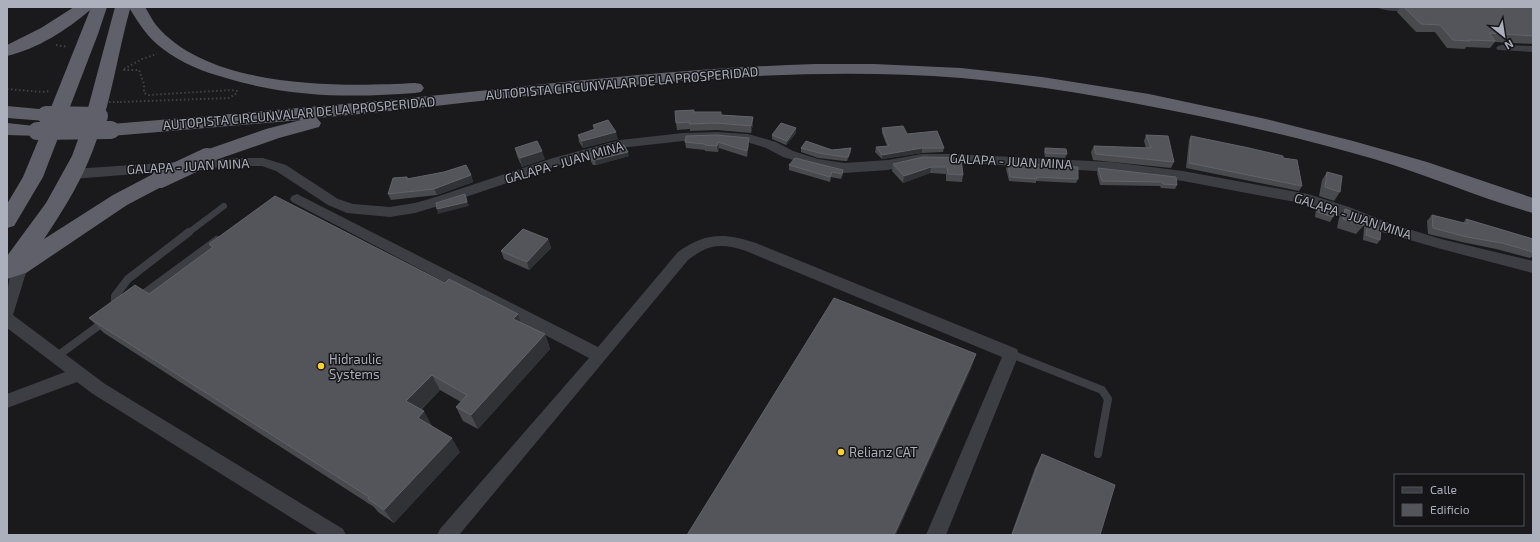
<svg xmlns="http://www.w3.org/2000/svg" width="1540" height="542" viewBox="0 0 1540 542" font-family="'Exo 2',sans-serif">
<rect width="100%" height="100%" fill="#1a1a1c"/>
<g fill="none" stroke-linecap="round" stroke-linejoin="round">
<path stroke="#414249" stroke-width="2" stroke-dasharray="1.5 2.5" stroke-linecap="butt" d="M 56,45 L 68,47
M 124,69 L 142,59 L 157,54
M 7,89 L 42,92 L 50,91
M 120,102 L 229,98 L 237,93 L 237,91 L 231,90 L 149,95 L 144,93 L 144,84 L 139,70 L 123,70"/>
<path stroke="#3d3d44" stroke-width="6" d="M 188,233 L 224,206"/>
<path stroke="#3d3d44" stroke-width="8" d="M 138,298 L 217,240
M 115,309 L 115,296 L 128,279 L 189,232
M 1011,354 L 1102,390 L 1108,399 L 1098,454
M 56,357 L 105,321"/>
<path fill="#3d3d44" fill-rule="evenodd" d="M 1377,7 L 1425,7 L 1425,8 C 1421,13 1381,12 1377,7 Z
M 1502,45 L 1533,46 L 1533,52 L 1498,50 L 1496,48 L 1498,46 Z
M 717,132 L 748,134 L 776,142 L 793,151 L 818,159 L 844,163 L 888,160 L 922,154 L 951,154 L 1111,162 L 1183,171 L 1308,194 L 1349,207 L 1392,224 L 1441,239 L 1533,261 L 1533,273 L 1441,249 L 1382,232 L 1306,204 L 1183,181 L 1111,172 L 951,162 L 922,162 L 888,170 L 844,173 L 817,167 L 783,157 L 766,148 L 747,142 L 717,140 L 683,141 L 620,148 L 563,164 L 445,204 L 415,213 L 390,217 L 347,213 L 328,205 L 276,171 L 262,166 L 236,166 L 73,179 L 68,177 L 66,174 L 68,171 L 73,169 L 236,158 L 263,158 L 286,165 L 338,199 L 353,204 L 390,207 L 415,203 L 436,197 L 553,158 L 620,140 L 683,133 Z
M 297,194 L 598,347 L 678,252 C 706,232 724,233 756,243 L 1017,349 L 1019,354 L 946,535 L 926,535 L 1002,357 L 746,251 C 721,243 709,244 688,260 L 459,535 L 437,535 L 440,529 L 589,358 L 292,202 L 290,199 L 292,196 Z
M 22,257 L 27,259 L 29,263 L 13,315 L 105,384 L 343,529 L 346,535 L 319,535 L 93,394 L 77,382 L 7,408 L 7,394 L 65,372 L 7,328 C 7,304 5,280 17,259 Z"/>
<path fill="#5f606a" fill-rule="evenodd" d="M 74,7 L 107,7 L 98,34 L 43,177 L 14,226 L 7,228 L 7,204 L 23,177 L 40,136 L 7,135 L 7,123 L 44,127 L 46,121 L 7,118 L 7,106 L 50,110 L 90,10 C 67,30 37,49 7,56 L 7,45 L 41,28 Z
M 115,7 L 145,7 C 149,13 152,20 156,25 C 209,89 340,87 415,83 L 421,84 L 424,88 L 421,92 L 415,93 C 351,98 288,97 226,78 C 204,72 181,63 163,49 C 148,38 139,24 130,9 C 118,52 112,97 97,139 C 85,175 65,208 44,239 L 113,195 L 153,174 L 160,172 L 167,174 L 170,179 L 167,184 L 127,205 L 26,273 L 7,279 L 7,256 L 46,203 L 72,156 L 84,123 Z
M 815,64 L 874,64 L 961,68 L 1042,77 L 1149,94 L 1266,119 L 1353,141 L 1427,162 L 1533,198 L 1533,213 C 1479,198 1428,175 1374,159 C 1295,136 1214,118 1133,103 C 1076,92 1018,83 961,78 C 746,61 531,99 317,118 L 321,123 L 319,127 L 279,138 L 207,163 L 200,162 L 197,157 L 200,152 L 266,129 L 301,120 L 111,136 L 104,134 L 102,130 L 104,126 L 111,124 C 214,115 316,107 419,97 C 551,84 682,68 815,64 Z"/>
<path stroke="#414249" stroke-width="2" stroke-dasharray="1.5 2.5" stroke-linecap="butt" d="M 109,102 L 120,102"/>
<path stroke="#5f606a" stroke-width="18" d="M 46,115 L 99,116
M 37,131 L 111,130
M 160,179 L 207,157"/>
</g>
<path fill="#484a4e" d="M 1400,7 L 1533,7 L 1533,44 L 1495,42 L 1490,48 L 1466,47 L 1465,49 L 1447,48 L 1435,32 L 1416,32 L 1397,12 Z
M 694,112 L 721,112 L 721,115 L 753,117 L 753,124 L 751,133 L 717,130 L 690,131 L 690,129 L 677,130 L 676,123 Z
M 593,125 L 618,139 L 583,148 L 579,142 L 578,135 L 594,130 Z
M 796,128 L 796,133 L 786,145 L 772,139 L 772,135 Z
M 882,128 L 907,134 L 944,148 L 943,152 L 922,153 L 882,159 L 875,152 L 876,147 L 887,146 L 882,133 Z
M 1146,135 L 1174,162 L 1171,168 L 1093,160 L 1091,152 L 1094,146 L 1146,148 L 1144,141 Z
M 686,136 L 749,144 L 747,157 L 719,148 L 718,152 L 705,151 L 705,150 L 686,148 L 685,142 Z
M 1191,136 L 1283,158 L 1302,186 L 1299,191 L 1186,168 L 1189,140 Z
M 515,148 L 545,159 L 522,167 L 517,156 Z
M 801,148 L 832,150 L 851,148 L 851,152 L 847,161 L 844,161 L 818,158 L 801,152 Z
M 1045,148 L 1067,154 L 1065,158 L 1045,157 L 1044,152 Z
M 588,154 L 629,156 L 596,165 L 593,165 L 589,158 Z
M 923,157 L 963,175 L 962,182 L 946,181 L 946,174 L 930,173 L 903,183 L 892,171 L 893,164 Z
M 1008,164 L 1078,179 L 1076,183 L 1036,181 L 1036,183 L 1009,181 L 1006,169 Z
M 789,165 L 843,174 L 841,179 L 831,177 L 830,182 L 789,170 Z
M 1098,168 L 1177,185 L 1175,189 L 1161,188 L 1160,186 L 1100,185 L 1097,173 Z
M 1327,172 L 1340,192 L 1334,201 L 1319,196 L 1322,180 Z
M 471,175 L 473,182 L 437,195 L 391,200 L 388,194 L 407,177 L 408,179 Z
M 1319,205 L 1333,217 L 1330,222 L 1315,217 L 1316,209 Z
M 1345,209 L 1363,226 L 1356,234 L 1337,228 L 1339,218 Z
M 1432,215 L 1463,223 L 1466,219 L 1533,239 L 1533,256 L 1530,258 L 1496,249 L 1462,242 L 1428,234 L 1427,221 Z
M 1368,223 L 1380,240 L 1377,244 L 1363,240 L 1364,227 Z
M 548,239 L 551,248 L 529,270 L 504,259 L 501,251 Z
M 209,244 L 521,322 L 545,334 L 550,349 L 478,429 L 463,421 L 456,407 L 461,402 L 440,390 L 421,410 L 432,426 L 460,452 L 394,523 L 378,512 L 374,507 L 104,333 L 89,318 L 149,294 L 212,248 Z
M 1042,454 L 1100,535 L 1011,535 L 1035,468 Z"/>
<path fill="#313235" d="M 753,117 L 753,124 L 751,133 L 751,126 Z
M 796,128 L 796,133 L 786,145 L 787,141 Z
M 616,132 L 618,139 L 583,148 L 582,141 Z
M 749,138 L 749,144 L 747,157 L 747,151 Z
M 718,142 L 719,148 L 718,152 L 717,146 Z
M 851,148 L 851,152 L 847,161 L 848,157 Z
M 922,148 L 922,153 L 882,159 L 882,155 Z
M 542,151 L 545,159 L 522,167 L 520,158 Z
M 628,152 L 629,156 L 596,165 L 595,160 Z
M 931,167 L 930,173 L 903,183 L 904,176 Z
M 471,175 L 473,182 L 437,195 L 434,189 Z
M 465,194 L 469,206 L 438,214 L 437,209 Z
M 548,239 L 551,248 L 529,270 L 527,262 Z
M 518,314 L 523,329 L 513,319 Z
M 545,334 L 550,349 L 478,429 L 471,415 Z
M 976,354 L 971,369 L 896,535 L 894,535 Z
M 432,375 L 440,390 L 415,415 L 406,401 Z
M 424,411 L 432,426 L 426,432 L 418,418 Z
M 452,438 L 460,452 L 394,523 L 384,510 Z"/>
<path fill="#53555a" stroke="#616369" d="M 1404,7 L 1533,7 L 1533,36 L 1489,33 L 1495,41 L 1469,40 L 1470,41 L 1453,40 L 1440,25 L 1421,24 Z
M 694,110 L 694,112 L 721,112 L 721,115 L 753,117 L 751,126 L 717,123 L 689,124 L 690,122 L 676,123 L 675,111 Z
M 608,120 L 616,132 L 582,141 L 578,135 L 595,129 L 593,125 Z
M 781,123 L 796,128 L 787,141 L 772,135 Z
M 903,126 L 907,134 L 937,131 L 944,148 L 922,148 L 882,155 L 876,147 L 889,146 L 882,128 Z
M 717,135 L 749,138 L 747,151 L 718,142 L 717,146 L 705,145 L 705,144 L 685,142 L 686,136 Z
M 1146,135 L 1168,136 L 1174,162 L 1096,154 L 1094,146 L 1151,148 Z
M 1191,136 L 1249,148 L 1283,156 L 1283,158 L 1297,160 L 1302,186 L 1189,163 Z
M 537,141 L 542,151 L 520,158 L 515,148 Z
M 806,141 L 832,150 L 851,148 L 848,157 L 844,157 L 819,153 L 801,148 Z
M 620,145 L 624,145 L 628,152 L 595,160 L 592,160 L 588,154 Z
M 1045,148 L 1066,149 L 1067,154 L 1046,153 Z
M 923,157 L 961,158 L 963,175 L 948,174 L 947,167 L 931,167 L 904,176 L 893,164 Z
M 795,158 L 843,170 L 842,174 L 832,172 L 830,177 L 789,165 Z
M 1008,164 L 1048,165 L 1078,167 L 1078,179 L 1037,177 L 1037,179 L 1010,177 Z
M 466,165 L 471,175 L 434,189 L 388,194 L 393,178 L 407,177 L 407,179 L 444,172 Z
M 1098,168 L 1176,177 L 1177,185 L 1163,184 L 1162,182 L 1102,181 Z
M 1327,172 L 1342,176 L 1340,192 L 1325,187 Z
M 465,194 L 467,202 L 437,209 L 436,203 Z
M 275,196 L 445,283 L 449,279 L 518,314 L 513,319 L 545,334 L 471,415 L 456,407 L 467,395 L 432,375 L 406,401 L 424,411 L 418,418 L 452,438 L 384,510 L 368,499 L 369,497 L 89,318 L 135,285 L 149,294 L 213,247 L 209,244 Z
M 1319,205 L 1335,211 L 1333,217 L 1318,212 Z
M 1345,209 L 1364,216 L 1363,226 L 1343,219 Z
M 1432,215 L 1468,224 L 1466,219 L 1533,239 L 1533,252 L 1502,243 L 1467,237 L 1433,228 Z
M 1368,223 L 1381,228 L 1380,240 L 1366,235 Z
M 523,229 L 548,239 L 527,262 L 501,251 Z
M 834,298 L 976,354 L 894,535 L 687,535 Z
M 1042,454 L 1115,485 L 1100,535 L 1012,535 Z"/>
<g fill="#f7d137" stroke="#151518" stroke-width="1.5">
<circle cx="321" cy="366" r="4"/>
<circle cx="841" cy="452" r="4"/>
</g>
<g text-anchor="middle" stroke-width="3" stroke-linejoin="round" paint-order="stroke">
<g font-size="13" fill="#acafbc" stroke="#151518">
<text transform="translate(622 83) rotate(-5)" y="5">AUTOPISTA CIRCUNVALAR DE LA PROSPERIDAD</text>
<text transform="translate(299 113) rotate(-5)" y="5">AUTOPISTA CIRCUNVALAR DE LA PROSPERIDAD</text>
<text transform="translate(1011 161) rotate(3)" y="5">GALAPA - JUAN MINA</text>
<text transform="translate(564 162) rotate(-16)" y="5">GALAPA - JUAN MINA</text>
<text transform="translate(188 166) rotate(-3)" y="5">GALAPA - JUAN MINA</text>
<text transform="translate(1353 216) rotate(18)" y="5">GALAPA - JUAN MINA</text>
</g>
<g font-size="13" fill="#acafbc" stroke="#151518" text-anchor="start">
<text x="329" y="364">Hidraulic<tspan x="329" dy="15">Systems</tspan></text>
<text x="849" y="457">Relianz CAT</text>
</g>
</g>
<rect width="1540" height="542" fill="none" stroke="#acafbc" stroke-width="16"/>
<rect x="1394" y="474" width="130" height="52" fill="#151518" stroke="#51535a"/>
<rect x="1402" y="487" width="20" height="6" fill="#3d3d44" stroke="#51535a"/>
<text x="1430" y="494" font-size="12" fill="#acafbc">Calle</text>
<rect x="1402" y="504" width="20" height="12" fill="#53555a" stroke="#51535a"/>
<text x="1430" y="514" font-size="12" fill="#acafbc">Edificio</text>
<g transform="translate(1504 36) rotate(150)" stroke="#151518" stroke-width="3" paint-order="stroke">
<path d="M0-3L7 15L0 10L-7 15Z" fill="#acafbc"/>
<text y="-6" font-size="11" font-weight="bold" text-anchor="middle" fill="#acafbc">N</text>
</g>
</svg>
